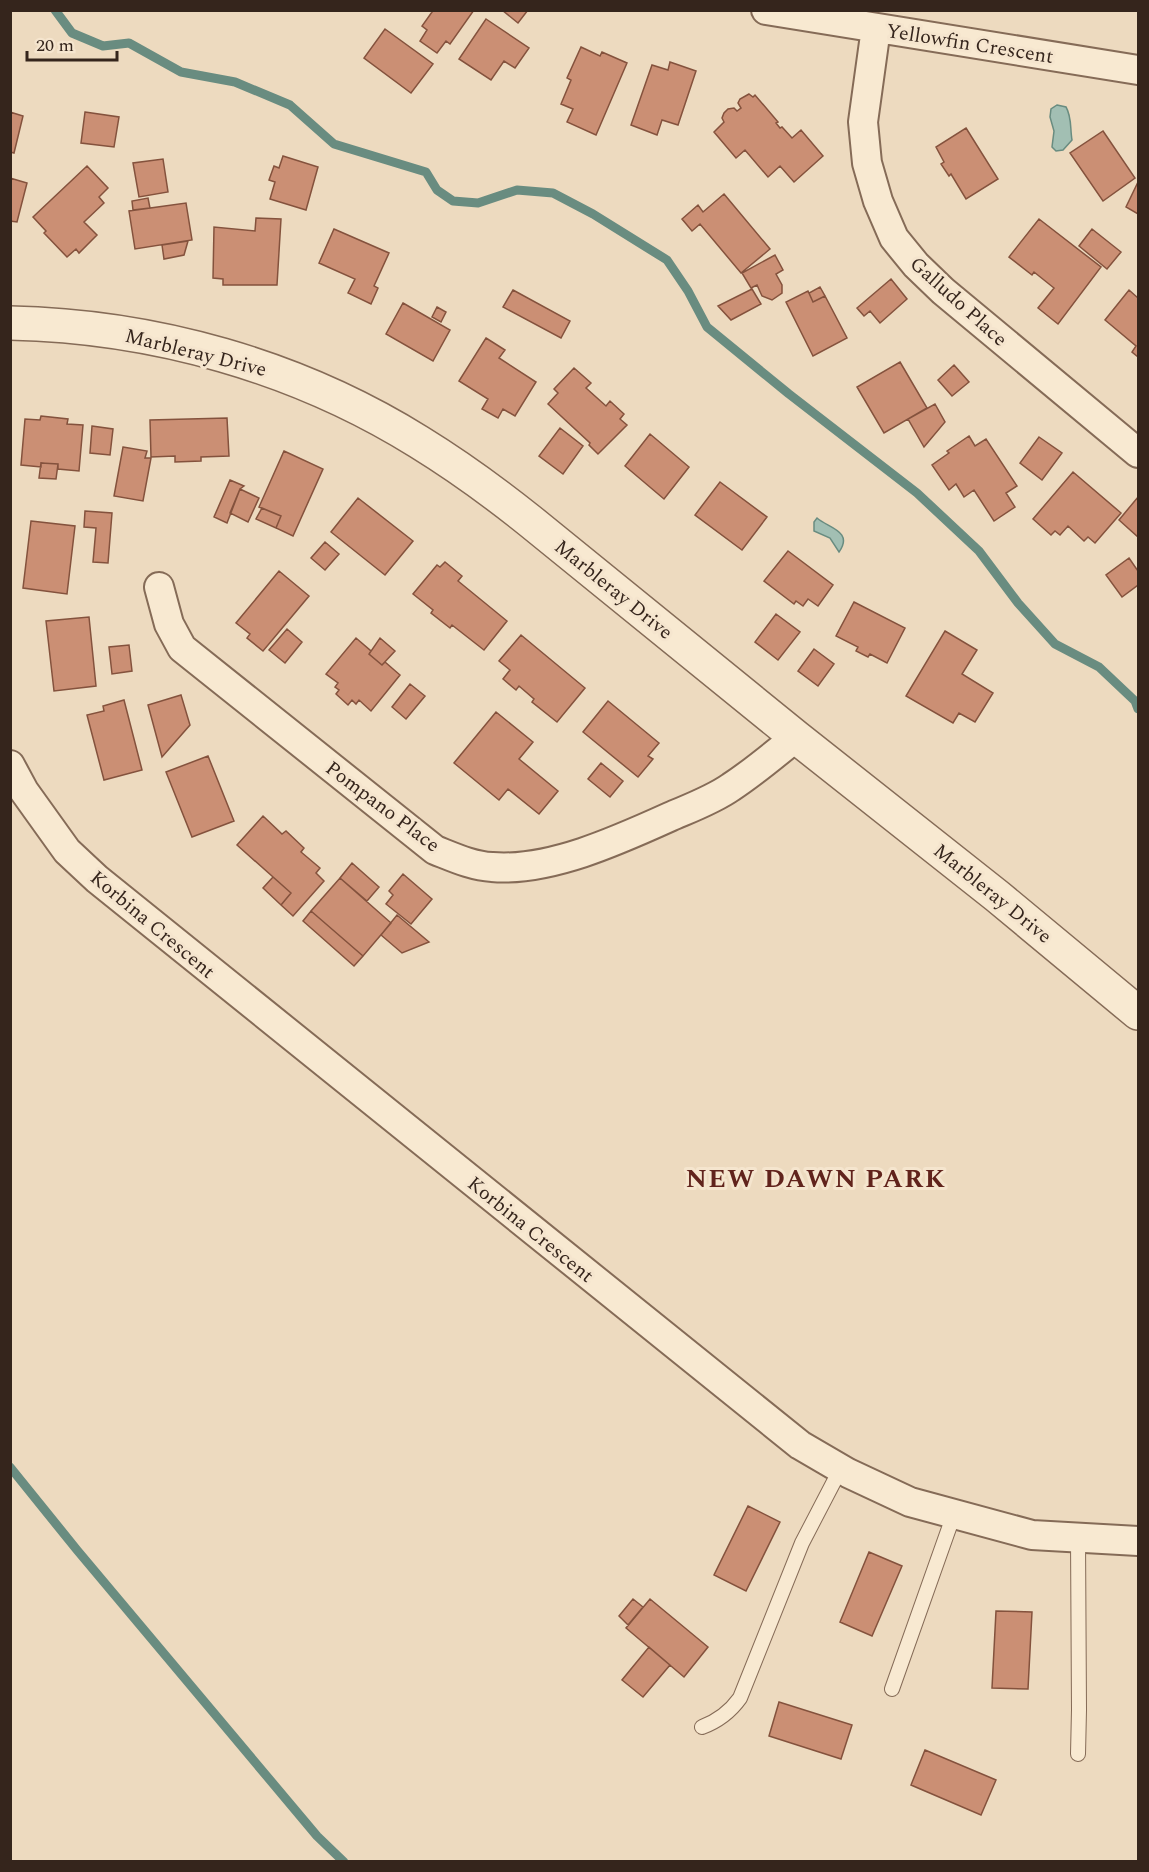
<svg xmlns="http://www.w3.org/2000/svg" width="1149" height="1872" viewBox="0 0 1149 1872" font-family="Spectral,serif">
<rect width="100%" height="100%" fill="#eddabf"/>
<path fill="#a2bfb3" stroke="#698c80" stroke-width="1.5" d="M 1057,105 L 1066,107 C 1072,117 1070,129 1072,140 L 1063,150 L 1056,151 L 1052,147 L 1054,131 L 1050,117 L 1051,109 Z
M 817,518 C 828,528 854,531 839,552 L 830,538 L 814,531 L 814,522 Z"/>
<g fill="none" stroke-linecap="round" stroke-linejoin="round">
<path stroke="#698c80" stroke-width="9" d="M 55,10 L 72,33 L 103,46 L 129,43 L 181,72 L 235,82 L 290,105 L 334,144 L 426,172 L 437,190 L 453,201 L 478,203 L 517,190 L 553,193 L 593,214 L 667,260 L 688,291 L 707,327 L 789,394 L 917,493 L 979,551 L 1018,603 L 1055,644 L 1099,667 L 1135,701 L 1138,709
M 10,1467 L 77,1550 L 317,1836 L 344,1862"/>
</g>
<path fill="#cb8f74" stroke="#84523d" stroke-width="1.5" d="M 430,10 L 474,10 L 450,44 L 446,41 L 437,53 L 420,41 L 427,30 L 422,26 L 432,12 Z
M 502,10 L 528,10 L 518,23 Z
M 486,19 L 529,48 L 515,68 L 504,61 L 491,80 L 459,59 Z
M 385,29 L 433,64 L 411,93 L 364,58 Z
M 581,47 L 600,56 L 602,52 L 627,63 L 596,135 L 567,122 L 573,109 L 561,104 L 571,80 L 567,78 Z
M 670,62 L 696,71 L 678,125 L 662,120 L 657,135 L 631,125 L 652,65 L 668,70 Z
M 749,94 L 753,97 L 755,95 L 778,122 L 776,123 L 780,128 L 782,127 L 792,138 L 801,130 L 823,156 L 794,182 L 780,166 L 768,177 L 745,150 L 736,158 L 714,132 L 724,122 L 722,118 L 724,113 L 728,109 L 734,108 L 737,111 L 741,108 L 738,103 L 740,99 Z
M 10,112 L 23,116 L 14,153 L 10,152 Z
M 85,112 L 119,117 L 114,147 L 81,143 Z
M 966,128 L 998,179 L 966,199 L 951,174 L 949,176 L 941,164 L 944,162 L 936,147 Z
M 1103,131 L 1135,178 L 1103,201 L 1070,153 Z
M 283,156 L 318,167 L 306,210 L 270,199 L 275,182 L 269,180 L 274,166 L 279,168 Z
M 163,159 L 168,192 L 139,197 L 133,163 Z
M 87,166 L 108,188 L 99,197 L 104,203 L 84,222 L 97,235 L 79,253 L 76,249 L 67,257 L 44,233 L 46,231 L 33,217 Z
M 10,178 L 27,183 L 17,222 L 10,221 Z
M 1138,182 L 1138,214 L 1126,207 Z
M 724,194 L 770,249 L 741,273 L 700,224 L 692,231 L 682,219 L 698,205 L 703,212 Z
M 148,198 L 150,208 L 133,210 L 132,201 Z
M 186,203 L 192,240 L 135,249 L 129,211 Z
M 256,218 L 281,219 L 277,285 L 223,285 L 223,279 L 213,278 L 214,227 L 255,231 Z
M 1039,219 L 1101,267 L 1058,324 L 1038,308 L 1054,288 L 1034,272 L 1032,275 L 1009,257 Z
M 334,229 L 389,253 L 374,286 L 378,288 L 371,304 L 348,293 L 355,279 L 319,263 Z
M 1092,229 L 1121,252 L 1107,269 L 1079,246 Z
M 188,241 L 184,255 L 164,259 L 162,245 Z
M 775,255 L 783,270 L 776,274 L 782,285 L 782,293 L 772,300 L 762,296 L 757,285 L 751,288 L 742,273 Z
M 891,279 L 907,299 L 880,323 L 870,311 L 864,316 L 857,308 Z
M 820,287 L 825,296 L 813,302 L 809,293 Z
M 752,289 L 761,304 L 731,320 L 718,306 Z
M 513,290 L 570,321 L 561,338 L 503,307 Z
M 1129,290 L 1138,298 L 1138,357 L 1132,352 L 1136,346 L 1105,320 Z
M 808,291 L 813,302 L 825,296 L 847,338 L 813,356 L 786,302 Z
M 403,303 L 450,330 L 433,361 L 386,334 Z
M 437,307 L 446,312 L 441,322 L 432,317 Z
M 486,338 L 505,350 L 499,358 L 536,382 L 515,416 L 503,409 L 498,418 L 482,409 L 488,399 L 459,381 Z
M 900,362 L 927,408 L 884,433 L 857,387 Z
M 954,365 L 969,382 L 952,396 L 938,380 Z
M 574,368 L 591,383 L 586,388 L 606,406 L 610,401 L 624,414 L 620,419 L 627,425 L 598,454 L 589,445 L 590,443 L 548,404 L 558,393 L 554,389 Z
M 935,404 L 945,422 L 924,447 L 908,419 Z
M 41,416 L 68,419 L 67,424 L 83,425 L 79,471 L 58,469 L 58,464 L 41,463 L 41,467 L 21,465 L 25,419 L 40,420 Z
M 227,418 L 229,456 L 201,457 L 201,461 L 175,462 L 175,456 L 151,457 L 150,420 Z
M 92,426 L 113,429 L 110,455 L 90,453 Z
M 560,428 L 583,446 L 563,474 L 539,456 Z
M 650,434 L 689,467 L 664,499 L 625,466 Z
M 969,436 L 975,446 L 986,439 L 1017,486 L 1006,493 L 1015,507 L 994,521 L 974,490 L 964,497 L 956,484 L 949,490 L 932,465 L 949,453 L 947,451 Z
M 1039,437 L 1062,453 L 1042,480 L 1020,463 Z
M 123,447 L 147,451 L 145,458 L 151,458 L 143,501 L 114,496 Z
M 284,451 L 323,469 L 293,536 L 276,528 L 281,516 L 259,507 Z
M 41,463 L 58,464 L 56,479 L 39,478 Z
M 1073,472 L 1121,513 L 1095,543 L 1088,537 L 1084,541 L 1068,526 L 1060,535 L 1055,531 L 1051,535 L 1033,519 Z
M 230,480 L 244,486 L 240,489 L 227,523 L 214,517 Z
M 720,482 L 767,517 L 742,550 L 695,515 Z
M 240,489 L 259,498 L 248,522 L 230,513 Z
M 1138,497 L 1138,537 L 1119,520 Z
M 358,498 L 413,541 L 385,575 L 331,532 Z
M 262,508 L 281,516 L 276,528 L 256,519 Z
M 85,511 L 112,513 L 108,563 L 93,562 L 96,528 L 84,527 Z
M 31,521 L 75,526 L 67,594 L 23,588 Z
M 325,542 L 339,554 L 325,570 L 311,558 Z
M 788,551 L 833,585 L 818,606 L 808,599 L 803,606 L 796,601 L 794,604 L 764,581 Z
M 1129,558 L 1138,571 L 1138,585 L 1122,597 L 1106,575 Z
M 445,562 L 462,576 L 458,581 L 507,621 L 484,650 L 452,625 L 450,628 L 431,613 L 433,610 L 413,594 L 437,565 L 440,567 Z
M 279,571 L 309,596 L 263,651 L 247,638 L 250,634 L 236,623 Z
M 854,602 L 905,628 L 887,663 L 870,654 L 868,657 L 856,651 L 858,647 L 836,636 Z
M 776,614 L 800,632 L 778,660 L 755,642 Z
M 89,617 L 96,686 L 54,691 L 46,621 Z
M 287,629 L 302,642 L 285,663 L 269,650 Z
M 945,631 L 977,650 L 962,674 L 993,693 L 975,722 L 959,713 L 953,723 L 906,696 Z
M 521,635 L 585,688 L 557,722 L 532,702 L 534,699 L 519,686 L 516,690 L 503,679 L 510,670 L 499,661 Z
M 356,638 L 371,651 L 369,654 L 382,665 L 385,662 L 400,675 L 371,711 L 359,700 L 356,704 L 352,700 L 348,705 L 336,694 L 339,690 L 335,687 L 338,683 L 326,674 Z
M 380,638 L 395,651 L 382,665 L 369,654 Z
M 129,645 L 132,671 L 112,674 L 109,647 Z
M 814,649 L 834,664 L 818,686 L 798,671 Z
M 410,684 L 425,696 L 406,719 L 392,707 Z
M 181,695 L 190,725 L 162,757 L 148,705 Z
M 124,700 L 142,770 L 104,780 L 87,715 L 104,711 L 103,706 Z
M 608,701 L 659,743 L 648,756 L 653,759 L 638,777 L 583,732 Z
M 496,712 L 533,742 L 519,759 L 558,791 L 539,814 L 508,789 L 499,800 L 454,763 Z
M 208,756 L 234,821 L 192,837 L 166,772 Z
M 601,763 L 623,781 L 610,797 L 588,779 Z
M 263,816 L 282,834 L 286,831 L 304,848 L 301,852 L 320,868 L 316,873 L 324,881 L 293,916 L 281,905 L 291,893 L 237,845 Z
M 352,863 L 379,887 L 367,901 L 340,878 Z
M 403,874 L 432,899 L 411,924 L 386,904 L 393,895 L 389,891 Z
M 273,877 L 291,893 L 281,905 L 263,888 Z
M 340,878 L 391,923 L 363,956 L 311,911 Z
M 311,911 L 363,956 L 354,966 L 303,921 Z
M 397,915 L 429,942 L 402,953 L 381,935 Z
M 748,1506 L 780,1522 L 746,1591 L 714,1575 Z
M 869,1552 L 902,1566 L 872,1636 L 840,1622 Z
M 633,1599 L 643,1607 L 628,1625 L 619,1616 Z
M 650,1599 L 708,1647 L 684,1677 L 626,1628 Z
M 996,1611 L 1032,1612 L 1028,1689 L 992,1688 Z
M 649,1647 L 670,1665 L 643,1697 L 622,1680 Z
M 779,1702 L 852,1725 L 841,1759 L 769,1736 Z
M 925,1750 L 996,1780 L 981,1815 L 911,1785 Z"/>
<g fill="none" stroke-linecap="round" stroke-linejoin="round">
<g stroke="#856b57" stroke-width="16">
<path id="service" d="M 892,1689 L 954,1514
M 702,1727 C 718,1721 730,1712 740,1698 L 802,1543 L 841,1468
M 1078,1754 L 1079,1710 L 1078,1538"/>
</g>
<g stroke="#856b57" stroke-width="32">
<path id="minor" d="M 766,10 L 1138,70
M 876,28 L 863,122 L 867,163 L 878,201 L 894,238 L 916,265 L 943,291 L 1138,453
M 159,587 L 169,624 L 182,648 L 435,850 C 453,857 472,866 492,867 C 550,872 621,839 674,815 C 693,807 714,799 731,787 C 754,772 775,754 796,737
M 10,765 L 24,791 L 67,851 L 97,879 L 800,1445 L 848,1473 L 910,1502 L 1032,1535 L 1138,1541"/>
</g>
<g stroke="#856b57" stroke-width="36">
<path id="tertiary" d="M 10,323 C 154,326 297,366 419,442 C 458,466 495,493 530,521 L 796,737 L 997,896 L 1138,1013"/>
</g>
<use href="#service" stroke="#f8e9d1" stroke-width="14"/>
<use href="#minor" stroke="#f8e9d1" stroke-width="28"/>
<use href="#tertiary" stroke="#f8e9d1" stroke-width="33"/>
</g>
<g text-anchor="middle" stroke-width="6" stroke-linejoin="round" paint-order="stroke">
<g font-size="20" fill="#35251c" stroke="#f5e5ce">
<text transform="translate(970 43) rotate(9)" y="7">Yellowfin Crescent</text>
<text transform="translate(959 301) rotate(42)" y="7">Galludo Place</text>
<text transform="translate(196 352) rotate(14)" y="7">Marbleray Drive</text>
<text transform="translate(614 589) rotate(39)" y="7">Marbleray Drive</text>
<text transform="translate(383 806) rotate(37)" y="7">Pompano Place</text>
<text transform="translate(993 893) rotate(39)" y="7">Marbleray Drive</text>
<text transform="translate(153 924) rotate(40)" y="7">Korbina Crescent</text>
<text transform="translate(531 1229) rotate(39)" y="7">Korbina Crescent</text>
</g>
<g font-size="26" font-weight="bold" letter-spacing="1.5" fill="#61231c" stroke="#f5e5ce">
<text x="816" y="1187">NEW DAWN PARK</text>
</g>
</g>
<rect width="1149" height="1872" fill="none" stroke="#35251c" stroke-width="24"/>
<path d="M27 51v9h90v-9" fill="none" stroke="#35251c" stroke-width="3"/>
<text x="36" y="51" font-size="18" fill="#35251c" stroke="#f5e5ce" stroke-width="4.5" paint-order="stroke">20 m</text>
</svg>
